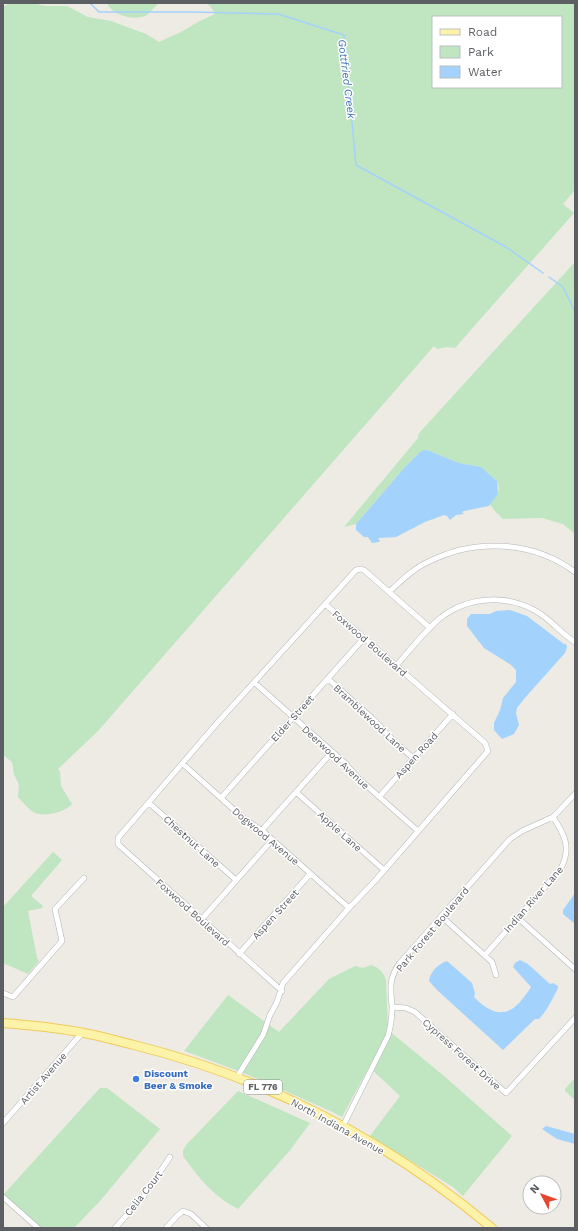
<svg xmlns="http://www.w3.org/2000/svg" width="578" height="1231" viewBox="0 0 578 1231" font-family="'Work Sans',sans-serif">
<rect width="100%" height="100%" fill="#edebe3"/>
<path fill="#bfe5c1" fill-rule="evenodd" d="M 10,3 L 31,3 L 46,6 L 67,6 L 88,17 L 111,21 L 146,34 L 159,42 L 181,32 L 198,22 L 213,15 L 215,14 L 211,7 L 206,3 L 575,3 L 575,190 L 563,204 L 574,213 L 455,348 L 447,347 L 437,349 L 434,346 L 98,731 L 58,769 L 60,772 L 61,786 L 72,804 C 65,812 45,817 35,813 C 29,810 23,802 18,797 L 19,785 L 14,774 L 12,762 L 3,755 L 3,7 ZM 433,17 L 561,17 L 561,87 L 433,87 Z
M 107,3 L 159,3 C 155,6 151,12 147,15 C 136,22 111,15 107,3 Z
M 575,262 L 575,534 L 563,524 L 542,518 L 503,519 L 494,510 L 490,504 L 498,494 L 499,488 L 497,481 L 481,467 L 459,463 L 427,450 L 420,452 L 405,467 L 356,524 L 344,527 L 418,438 L 418,435 L 421,431 Z
M 53,852 L 62,860 L 31,896 L 43,906 L 42,908 L 28,911 L 37,958 L 39,961 L 28,974 L 3,963 L 3,907 Z
M 371,965 C 379,968 383,971 386,980 L 388,1030 L 444,1076 L 512,1136 L 463,1196 L 453,1187 L 370,1136 L 400,1096 L 369,1067 L 342,1117 C 330,1110 316,1105 303,1099 C 264,1081 225,1065 184,1051 L 228,995 L 279,1032 L 329,979 L 355,966 L 363,968 Z
M 575,1078 L 575,1100 L 565,1091 L 565,1089 Z
M 100,1088 L 107,1088 L 160,1129 L 100,1201 L 74,1228 L 42,1228 L 3,1195 Z
M 238,1091 L 310,1123 L 291,1149 L 238,1209 C 212,1195 200,1179 183,1156 L 183,1150 L 187,1144 Z"/>
<path fill="#a3d3fd" d="M 424,450 L 427,450 L 459,463 L 481,467 L 497,481 L 498,494 L 489,506 L 464,511 L 462,512 L 464,514 L 456,515 L 450,520 L 447,516 L 444,515 L 425,522 L 396,537 L 379,538 L 378,539 L 380,540 L 379,542 L 372,543 L 368,537 L 364,537 L 356,530 L 356,524 L 405,467 L 420,452 Z
M 510,610 L 527,616 L 564,644 L 566,644 L 567,647 L 565,653 L 524,699 L 517,708 L 516,713 L 519,725 L 514,734 L 502,739 L 494,730 L 494,723 L 500,710 L 503,698 L 516,682 L 516,670 L 511,665 L 484,648 L 467,626 L 467,619 L 471,614 L 490,614 L 496,611 Z
M 575,893 L 575,924 L 563,914 L 563,910 Z
M 520,960 L 528,964 L 550,984 L 553,983 L 558,986 L 558,988 C 552,1000 548,1009 539,1019 L 535,1019 L 503,1050 L 437,990 L 429,981 C 430,972 438,964 447,961 L 472,983 L 475,993 L 474,997 C 489,1012 504,1020 520,1002 C 524,997 528,992 531,987 L 513,967 L 515,963 Z
M 546,1126 L 575,1134 L 575,1144 L 557,1139 L 542,1129 Z"/>
<g fill="none" stroke-linecap="round" stroke-linejoin="round">
<path stroke="#a3d3fd" stroke-width="1.5" d="M 90,3 L 99,12 L 192,12 L 278,14 L 344,35 L 356,165 L 506,247 L 543,273
M 549,277 L 563,287 L 575,312"/>
<g stroke="#b3b5ba" stroke-width="6">
<path id="street" d="M 389,592 C 402,580 414,568 430,561 C 476,538 533,541 575,572
M 396,666 C 410,650 423,633 439,619 C 466,597 504,594 534,610 C 550,618 560,633 575,642
M 328,679 L 372,718 L 393,740 L 413,758
M 255,683 L 345,763 L 358,778 L 418,831
M 183,764 L 242,817 L 265,833 L 349,908
M 296,792 L 384,870
M 379,797 L 453,714
M 221,798 L 364,638
M 149,803 L 236,880
M 262,830 L 332,752
M 441,916 L 492,962 L 496,975
M 518,918 L 575,969
M 202,919 L 272,840
M 239,954 L 310,874
M 485,955 L 560,870 C 572,849 565,835 553,817
M 282,991 L 120,846 L 118,844 L 118,838 L 218,722 L 356,570 L 361,569 L 364,570 L 430,628
M 3,993 L 13,997 L 62,941 L 55,909 L 84,878
M 392,1007 L 406,1008 L 415,1012 L 506,1093 L 575,1018
M 237,1077 L 263,1035 L 270,1015 L 277,1002 L 283,983 L 349,908 L 374,882 L 488,751 L 485,743 L 325,604
M 3,1123 L 83,1032
M 343,1126 L 388,1036 C 391,1026 392,1017 392,1007 C 391,988 388,981 399,964 L 510,839 L 522,831 L 553,817 L 575,794
M 3,1197 L 38,1228
M 115,1228 L 143,1197 L 170,1157
M 166,1228 L 178,1215 L 183,1211 L 191,1214 L 206,1228"/>
</g>
<g stroke="#efca5a" stroke-width="10">
<path id="primary" d="M 3,1023 C 28,1025 59,1028 84,1033 C 101,1036 117,1041 134,1045 C 266,1078 387,1140 492,1228"/>
</g>
<use href="#street" stroke="#fff" stroke-width="5"/>
<use href="#primary" stroke="#fdf3a8" stroke-width="8"/>
</g>
<circle fill="#3f7fe0" stroke="#fff" stroke-width="1.5" cx="136" cy="1079" r="4"/>
<g text-anchor="middle" stroke-width="3" stroke-linejoin="round" paint-order="stroke">
<rect fill="#fff" stroke="#8c8e92" stroke-width="1" x="244" y="1080" width="38" height="14" rx="3"/>
<g font-size="9" font-weight="bold" fill="#5b5e63">
<text x="263" y="1090">FL 776</text>
</g>
<g font-size="10" fill="#5b5e63" stroke="#fff">
<text transform="translate(370 643) rotate(41)" y="4">Foxwood Boulevard</text>
<text transform="translate(292 718) rotate(-48)" y="4">Elder Street</text>
<text transform="translate(370 718) rotate(43)" y="4">Bramblewood Lane</text>
<text transform="translate(416 755) rotate(-48)" y="4">Aspen Road</text>
<text transform="translate(336 757) rotate(43)" y="4">Deerwood Avenue</text>
<text transform="translate(340 831) rotate(42)" y="4">Apple Lane</text>
<text transform="translate(266 836) rotate(40)" y="4">Dogwood Avenue</text>
<text transform="translate(192 841) rotate(42)" y="4">Chestnut Lane</text>
<text transform="translate(533 899) rotate(-49)" y="4">Indian River Lane</text>
<text transform="translate(193 912) rotate(42)" y="4">Foxwood Boulevard</text>
<text transform="translate(275 914) rotate(-48)" y="4">Aspen Street</text>
<text transform="translate(432 929) rotate(-50)" y="4">Park Forest Boulevard</text>
<text transform="translate(462 1054) rotate(42)" y="4">Cypress Forest Drive</text>
<text transform="translate(43 1078) rotate(-49)" y="4">Artist Avenue</text>
<text transform="translate(338 1126) rotate(29)" y="4">North Indiana Avenue</text>
<text transform="translate(143 1193) rotate(-52)" y="4">Celia Court</text>
</g>
<g font-size="10" font-weight="bold" fill="#366cbe" stroke="#fff" text-anchor="start">
<text x="144" y="1077">Discount<tspan x="144" dy="12">Beer &amp; Smoke</tspan></text>
</g>
<g font-size="11" font-style="italic" fill="#4278b8" stroke="#fff">
<text transform="translate(347 79) rotate(83)" y="4">Gottfried Creek</text>
</g>
</g>
<rect width="578" height="1231" fill="none" stroke="#5b5e63" stroke-width="8"/>
<rect x="432" y="16" width="130" height="72" fill="#ffffff" stroke="#bdbfc1"/>
<rect x="440" y="29" width="20" height="6" fill="#fdf3a8" stroke="#bdbfc1"/>
<text x="468" y="36" font-size="12" fill="#5b5e63">Road</text>
<rect x="440" y="46" width="20" height="12" fill="#bfe5c1" stroke="#bdbfc1"/>
<text x="468" y="56" font-size="12" fill="#5b5e63">Park</text>
<rect x="440" y="66" width="20" height="12" fill="#a3d3fd" stroke="#bdbfc1"/>
<text x="468" y="76" font-size="12" fill="#5b5e63">Water</text>
<g transform="translate(542 1195) rotate(311)"><circle r="19" fill="#ffffff" stroke="#bdbfc1"/>
<path d="M0-3L7 15L0 10L-7 15Z" fill="#e64530"/>
<text y="-6" font-size="11" font-weight="bold" text-anchor="middle" fill="#5b5e63">N</text>
</g>
</svg>
